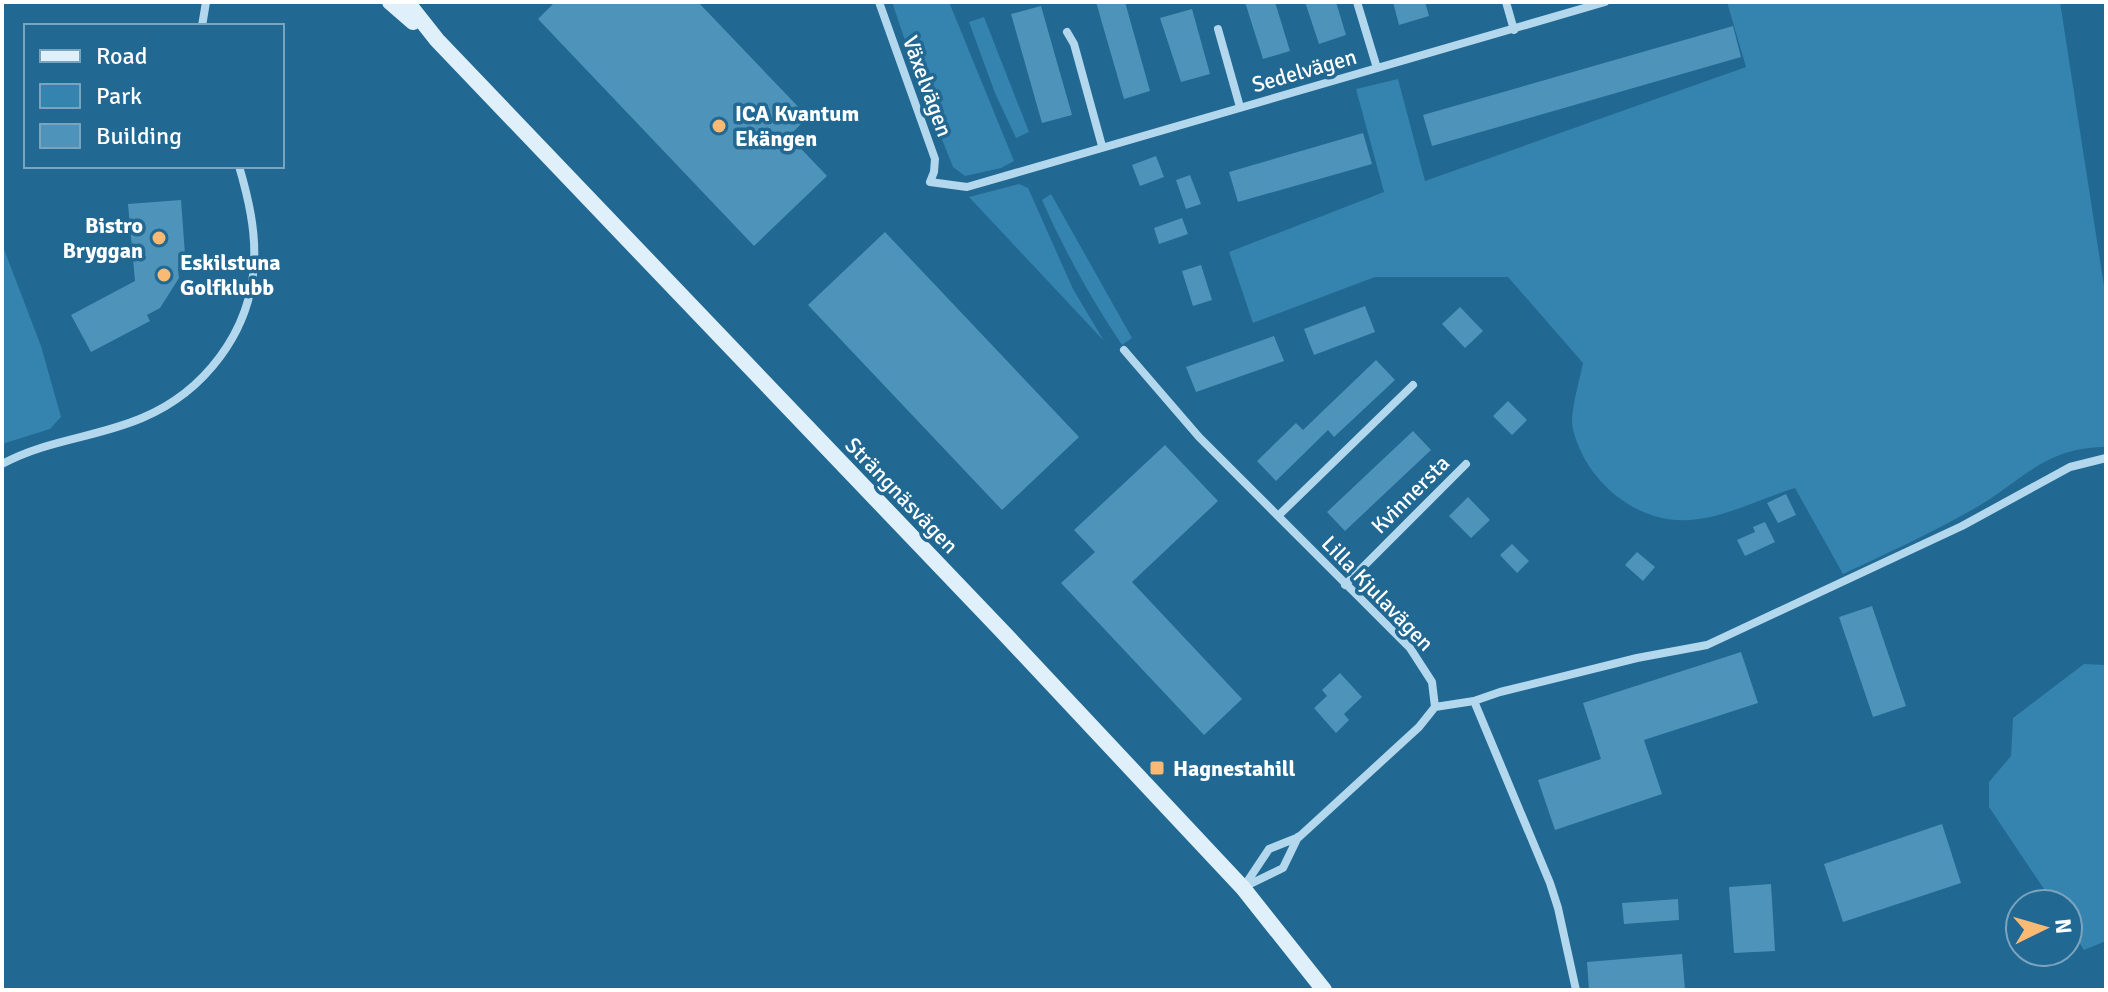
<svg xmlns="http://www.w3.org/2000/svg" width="2108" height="992" viewBox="0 0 2108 992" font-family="Signika,sans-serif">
<rect width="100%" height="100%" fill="#216892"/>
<path fill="#3583af" d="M 892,2 L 949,2 L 1014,161 L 1001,168 L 965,176 L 953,167 L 918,79 Z
M 1727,2 L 2060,2 L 2106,299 L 2106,447 C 2043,447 2021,483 1970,511 C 1929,534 1886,554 1843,574 L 1795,488 C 1761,498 1725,518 1689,520 C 1637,524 1585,481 1573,429 C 1569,414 1580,380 1583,363 L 1508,277 L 1375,277 L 1253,323 L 1229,252 L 1384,192 L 1356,89 L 1398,79 L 1425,181 L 1746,67 Z
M 984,17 L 1029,132 L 1016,138 L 995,93 L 969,22 Z
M 1019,184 L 1028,188 L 1073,289 L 1104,341 L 969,197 Z
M 1051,194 L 1132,338 L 1122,345 C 1091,299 1064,250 1042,200 Z
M 2,244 L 41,346 L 61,417 L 50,429 L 2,444 Z
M 2084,664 L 2106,665 L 2106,941 L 2084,950 L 2068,926 L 2068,904 L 2054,904 L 1989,807 L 1989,782 L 2011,756 L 2013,718 Z"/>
<path fill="#4e93ba" d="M 555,2 L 698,2 L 808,117 L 789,136 L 827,176 L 754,246 L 538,19 Z
M 1096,2 L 1125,2 L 1150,91 L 1124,99 Z
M 1245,2 L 1275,2 L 1290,51 L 1263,59 Z
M 1305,2 L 1336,2 L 1346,35 L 1319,44 Z
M 1393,2 L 1425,2 L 1429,16 L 1399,25 Z
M 1041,6 L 1072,115 L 1042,123 L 1011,14 Z
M 1192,9 L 1210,74 L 1181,82 L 1160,18 Z
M 1733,26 L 1741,57 L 1432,146 L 1423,115 Z
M 1363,133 L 1372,164 L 1238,202 L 1229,172 Z
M 1156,156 L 1164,177 L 1140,186 L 1132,165 Z
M 1190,175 L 1201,204 L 1186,209 L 1176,180 Z
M 181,200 L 186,268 L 178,269 L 179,278 L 160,308 L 147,315 L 150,321 L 91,352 L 71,315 L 135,281 L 128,204 Z
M 1182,218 L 1188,234 L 1159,244 L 1154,228 Z
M 885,232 L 1079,437 L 1002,510 L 808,305 Z
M 1201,265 L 1212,300 L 1193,306 L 1182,271 Z
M 1365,306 L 1375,332 L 1314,355 L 1304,329 Z
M 1460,307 L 1483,331 L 1465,348 L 1442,324 Z
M 1274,336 L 1284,361 L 1196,392 L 1186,367 Z
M 1376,360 L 1395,380 L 1334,437 L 1328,430 L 1276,481 L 1257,461 L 1296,423 L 1303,430 Z
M 1508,401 L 1527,420 L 1512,435 L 1493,416 Z
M 1413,431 L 1431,450 L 1345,531 L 1327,512 Z
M 1165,445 L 1218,501 L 1132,582 L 1242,699 L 1204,735 L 1061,583 L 1095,552 L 1074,530 Z
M 1786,494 L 1796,515 L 1778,523 L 1767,503 Z
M 1468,497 L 1490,520 L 1471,538 L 1449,516 Z
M 1765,522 L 1775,542 L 1745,556 L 1737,540 L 1755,532 L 1753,527 Z
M 1512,544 L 1529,561 L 1517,573 L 1500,555 Z
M 1637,552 L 1655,567 L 1643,581 L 1625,565 Z
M 1872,606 L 1906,706 L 1873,717 L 1839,617 Z
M 1741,652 L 1758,703 L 1644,740 L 1662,794 L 1555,830 L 1538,780 L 1601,759 L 1583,703 Z
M 1340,673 L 1362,697 L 1344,714 L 1349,720 L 1336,733 L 1314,708 L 1327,696 L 1322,690 Z
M 1942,824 L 1961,883 L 1843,922 L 1824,864 Z
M 1771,884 L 1775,951 L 1734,953 L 1729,887 Z
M 1678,899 L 1679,920 L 1624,924 L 1622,903 Z
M 1682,954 L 1685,990 L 1589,990 L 1587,962 Z"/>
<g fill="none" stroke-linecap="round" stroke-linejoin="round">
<path stroke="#b3d8ed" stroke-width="8" d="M 879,2 L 935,159 L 934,172 L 930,182 L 967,187 L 1605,2
M 1357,2 L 1377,68
M 1506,2 L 1514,30
M 202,26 L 206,2
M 1218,29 L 1240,107
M 1067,32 L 1074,44 L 1102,146
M 1124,350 L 1199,437 L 1410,648 L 1432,682 L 1435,707 L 1419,727 L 1299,837 L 1269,849 L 1243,888
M 2,464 C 49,439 95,438 142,418 C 204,392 251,332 254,263 C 256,230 248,197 239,166
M 1278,516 L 1413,385
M 1345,585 L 1466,464
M 1474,701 L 1550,883 L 1558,908 L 1576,990
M 1435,707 L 1474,701 L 1500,692 L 1637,658 L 1707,645 L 1962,526 L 2070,467 L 2106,458
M 1244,887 L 1283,868 L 1298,837"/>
<path stroke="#dff0fa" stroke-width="16" d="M 390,2 L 413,22
M 407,2 L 437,40 L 1002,631 L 1243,888 L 1324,990"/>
</g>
<g fill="#faba74" stroke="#216892" stroke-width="3">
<circle cx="719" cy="126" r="8"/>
<circle cx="159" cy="238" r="8"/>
<circle cx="164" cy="275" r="8"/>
<rect x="1149" y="760" width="16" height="16" rx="4"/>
</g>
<g text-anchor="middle" stroke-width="7" stroke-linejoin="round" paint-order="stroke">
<g font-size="22" fill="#fff" stroke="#216892">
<text transform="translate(1304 70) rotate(-16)" y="8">Sedelvägen</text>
<text transform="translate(928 86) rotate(70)" y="8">Växelvägen</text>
<text transform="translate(1410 494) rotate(-45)" y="8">Kvinnersta</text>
<text transform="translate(902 495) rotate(46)" y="8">Strängnäsvägen</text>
<text transform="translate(1378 593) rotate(46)" y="8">Lilla Kjulavägen</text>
</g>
<g font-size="22" font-weight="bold" fill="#fff" stroke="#216892" text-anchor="start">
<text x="735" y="121">ICA Kvantum<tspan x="735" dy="25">Ekängen</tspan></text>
<text x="143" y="233" text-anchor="end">Bistro<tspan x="143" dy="25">Bryggan</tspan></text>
<text x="180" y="270">Eskilstuna<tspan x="180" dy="25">Golfklubb</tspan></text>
<text x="1173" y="776">Hagnestahill</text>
</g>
</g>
<rect width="2108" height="992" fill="none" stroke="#ffffff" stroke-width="8"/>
<rect x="24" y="24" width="260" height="144" fill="#216892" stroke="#7aa4be" stroke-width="2"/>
<rect x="40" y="50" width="40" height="12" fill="#dff0fa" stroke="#7aa4be" stroke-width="2"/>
<text x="96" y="64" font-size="24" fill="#ffffff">Road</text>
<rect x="40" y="84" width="40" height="24" fill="#3583af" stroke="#7aa4be" stroke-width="2"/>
<text x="96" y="104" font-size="24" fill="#ffffff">Park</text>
<rect x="40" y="124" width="40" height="24" fill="#4e93ba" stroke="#7aa4be" stroke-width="2"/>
<text x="96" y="144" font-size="24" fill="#ffffff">Building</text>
<g transform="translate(2044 928) rotate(85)"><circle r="38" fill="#216892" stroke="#7aa4be" stroke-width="2"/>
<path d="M0-6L14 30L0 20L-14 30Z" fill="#faba74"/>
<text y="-12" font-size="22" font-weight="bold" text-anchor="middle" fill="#ffffff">N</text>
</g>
</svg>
